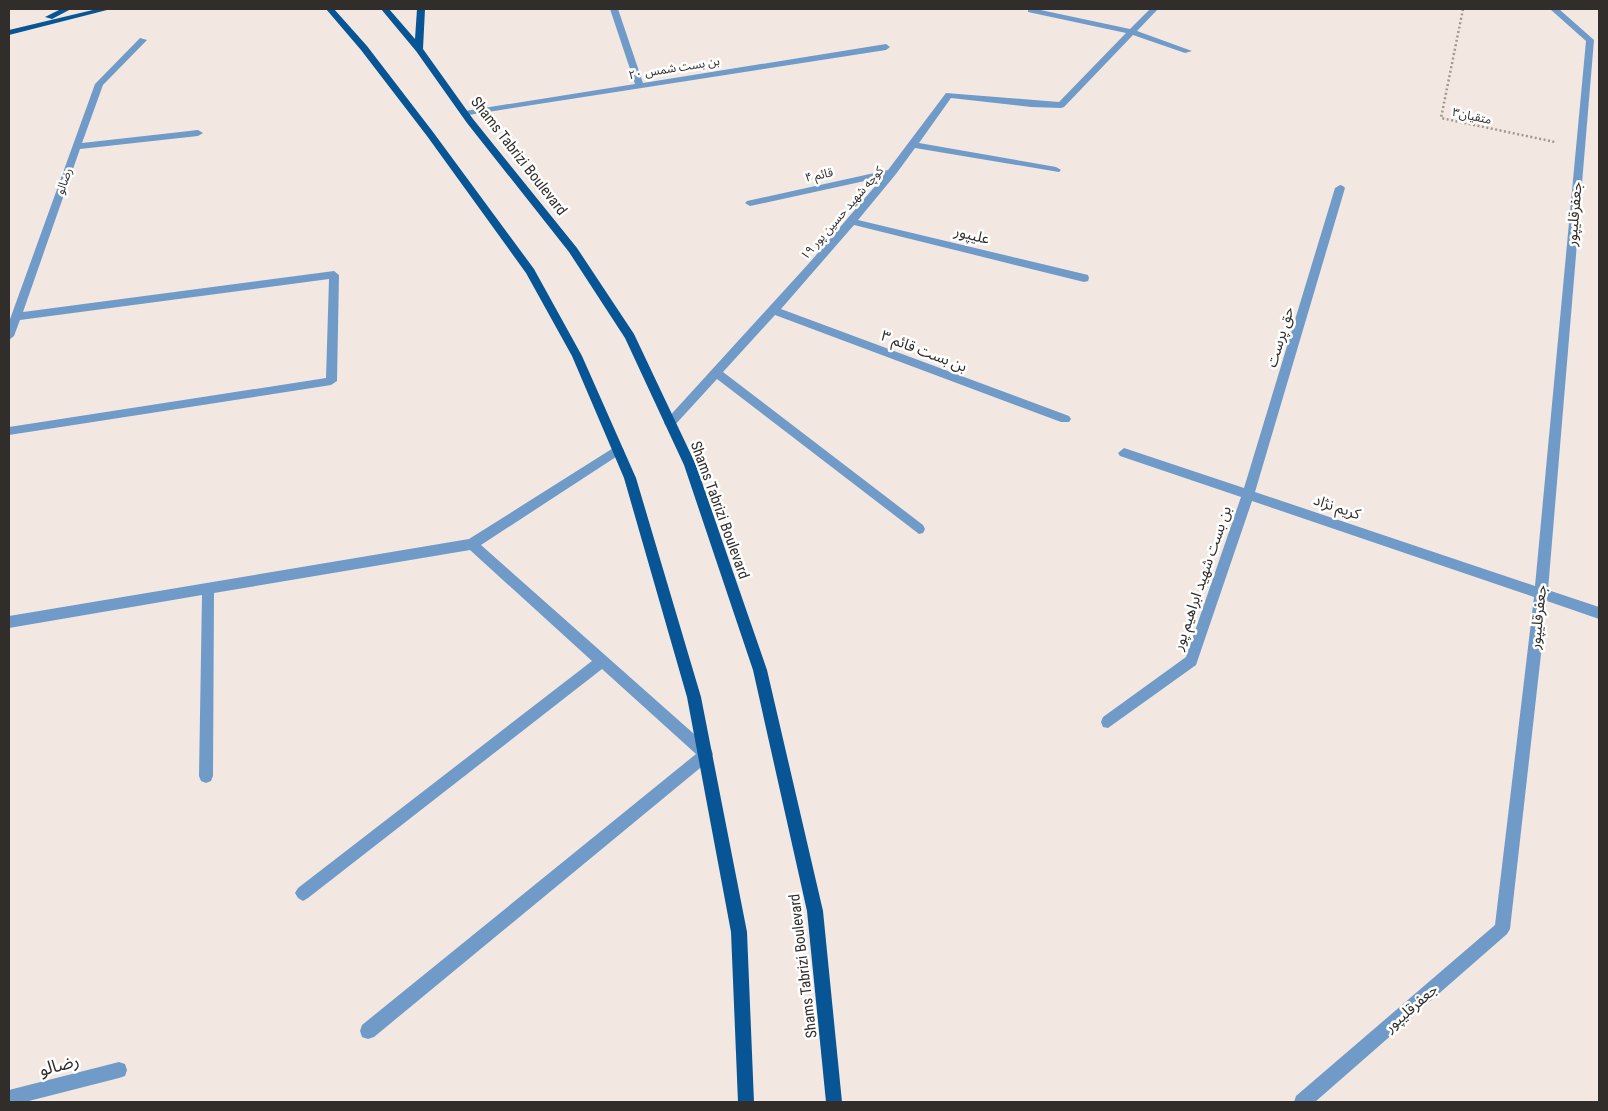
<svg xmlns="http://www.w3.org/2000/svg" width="1608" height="1111" viewBox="0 0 1608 1111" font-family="'Roboto Condensed','Noto Sans Arabic',sans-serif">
<rect width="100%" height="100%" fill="#f2e8e1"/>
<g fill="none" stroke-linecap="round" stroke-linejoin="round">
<path stroke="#9f9893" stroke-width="2.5" stroke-dasharray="2 2.5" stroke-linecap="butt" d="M 1463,9 L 1441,118 L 1555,142"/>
<path fill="#709bc8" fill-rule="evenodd" d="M 610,9 L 618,9 L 643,83 L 886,44 L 890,47 L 886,50 L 462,116 L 461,114 L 465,111 L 635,84 Z
M 1028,9 L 1036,9 L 1130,29 L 1150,9 L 1158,9 L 1137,31 L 1192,51 L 1185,53 L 1133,35 L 1064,107 L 1061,108 L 1031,107 L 951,98 L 919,143 L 1056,167 L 1061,170 L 1059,172 L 915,148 L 896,174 L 858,220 L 1084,274 L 1088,275 L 1089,278 L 1088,281 L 1084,282 L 854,225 L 781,309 L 1069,416 L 1071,419 L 1069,422 L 1061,422 L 775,315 L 723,372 L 923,525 L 925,529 L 923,533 L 919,534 L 717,379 L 674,426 L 666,426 L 664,423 L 666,420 L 811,261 L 883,177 L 750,206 L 745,203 L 747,201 L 888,170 L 946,93 L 1059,102 L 1126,33 L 1028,12 Z
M 1550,9 L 1559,9 L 1594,40 L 1548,590 L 1599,607 L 1599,619 L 1547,601 L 1510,929 L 1507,934 L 1315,1102 L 1294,1102 L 1296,1096 L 1495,925 L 1534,597 L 1252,501 L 1196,665 L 1108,728 L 1103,727 L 1101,722 L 1103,717 L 1186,657 L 1241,497 L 1120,456 L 1118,453 L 1124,448 L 1244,488 L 1335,188 L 1340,185 L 1343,186 L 1345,188 L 1255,492 L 1535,586 L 1586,41 Z
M 140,38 L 147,40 L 103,85 L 82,143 L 198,130 L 203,133 L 198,136 L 80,149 L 23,312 L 334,271 L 339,275 L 337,381 L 331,385 L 9,435 L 9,427 L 326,378 L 329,279 L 20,320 L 14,336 L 9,340 L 9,322 L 95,84 Z
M 618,445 L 624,450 L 622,453 L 481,545 L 711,749 L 713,754 L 711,759 L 374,1037 L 368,1039 L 362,1037 L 360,1031 L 362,1025 L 696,754 L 602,669 L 308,898 L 303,901 L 298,898 L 295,893 L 298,888 L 592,661 L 470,550 L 214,593 L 213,776 L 211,781 L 206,783 L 201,781 L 199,776 L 202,595 L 9,628 L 9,616 L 469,539 Z
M 119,1062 L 125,1064 L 127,1070 L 125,1076 L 119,1078 L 25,1102 L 9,1102 L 9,1090 Z"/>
<path fill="#075594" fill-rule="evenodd" d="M 61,9 L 71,9 L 52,19 L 45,17 Z
M 97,9 L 111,9 L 9,35 L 9,30 Z
M 326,9 L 334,9 L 367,46 L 433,132 L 534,269 L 582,356 L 636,478 L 701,697 L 747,932 L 754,1102 L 738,1102 L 731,932 L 687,697 L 624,478 L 572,356 L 526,273 L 427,136 L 361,50 Z
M 381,9 L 389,9 L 415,39 L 417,9 L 425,9 L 423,49 L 473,119 L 577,248 L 634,334 L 696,465 L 767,670 L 823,911 L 842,1102 L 826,1102 L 807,911 L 753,670 L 684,465 L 625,338 L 569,252 L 467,123 L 416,51 Z"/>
</g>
<g text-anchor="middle" stroke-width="5" stroke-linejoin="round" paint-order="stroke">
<g font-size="12" fill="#312d2a" stroke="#fff">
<text transform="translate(674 68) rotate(-9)" y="4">بن بست شمس ۲۰</text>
<text transform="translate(1472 116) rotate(12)" y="4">متقیان۳</text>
<text transform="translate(819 175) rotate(-12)" y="4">قائم ۴</text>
<text transform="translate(64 181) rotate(-71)" y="4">رضالو</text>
<text transform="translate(842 213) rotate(-49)" y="4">کوچه شهید حسین پور ۱۹</text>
</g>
<g font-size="15" fill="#312d2a" stroke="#fff">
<text transform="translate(519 156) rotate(52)" y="5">Shams Tabrizi Boulevard</text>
<text transform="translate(1574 214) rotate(-85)" y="5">جعفرقلیپور</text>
<text transform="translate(972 235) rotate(14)" y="5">علیپور</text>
<text transform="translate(1280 337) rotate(-73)" y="5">حق پرست</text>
<text transform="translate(924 351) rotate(21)" y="5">بن بست قائم ۳</text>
<text transform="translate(1337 507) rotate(19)" y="5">کریم نژاد</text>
<text transform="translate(720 510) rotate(70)" y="5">Shams Tabrizi Boulevard</text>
<text transform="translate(1202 578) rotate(-71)" y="5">بن بست شهید ابراهیم پور</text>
<text transform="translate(1538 617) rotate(-84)" y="5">جعفرقلیپور</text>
<text transform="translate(803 966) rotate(-97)" y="5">Shams Tabrizi Boulevard</text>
<text transform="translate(1411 1008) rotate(-41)" y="5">جعفرقلیپور</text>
</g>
<g font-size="18" fill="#312d2a" stroke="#fff">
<text transform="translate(59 1065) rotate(-15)" y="6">رضالو</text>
</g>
</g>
<rect width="1608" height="1111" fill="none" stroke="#312d2a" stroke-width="20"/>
</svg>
